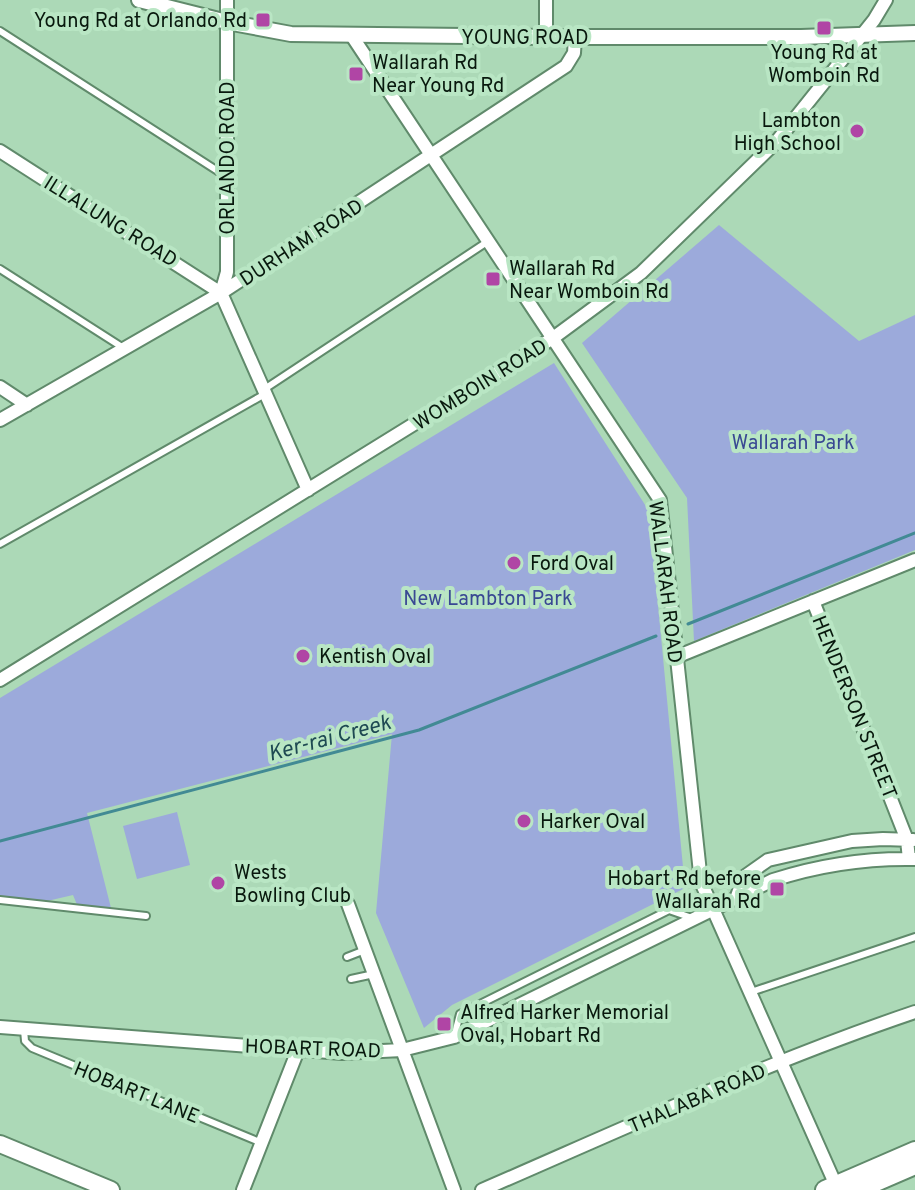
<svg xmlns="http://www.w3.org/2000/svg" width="915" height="1190" viewBox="0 0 915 1190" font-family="Overpass,sans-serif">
<rect width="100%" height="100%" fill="#acd9b7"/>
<path fill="#9caadb" d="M 719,225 L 859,341 L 915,315 L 915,550 L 694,641 L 687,498 L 582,343 Z
M 554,363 L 649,511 L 685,888 L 452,1005 L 424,1028 L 376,913 L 392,734 L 87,813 L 111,908 L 78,907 L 73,895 L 30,905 L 22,904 L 22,898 L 0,896 L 0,698 Z
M 177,812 L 190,865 L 137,879 L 123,826 Z"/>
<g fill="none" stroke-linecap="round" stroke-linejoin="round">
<path stroke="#428a94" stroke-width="3" d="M 688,624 L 915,533
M 0,841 L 419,730 L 656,636"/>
<g stroke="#608a6b" stroke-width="10">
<path id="service" d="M 0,31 L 227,177
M 0,269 L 125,349
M 263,390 L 487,242
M 0,544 L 265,394
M 0,900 L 146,916
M 347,957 L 365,950
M 351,979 L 374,974
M 751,992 L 915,937
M 24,1030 L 25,1041 L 32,1048 L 262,1143
M 454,1037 L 460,1014 L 669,910 L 692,918"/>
</g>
<g stroke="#608a6b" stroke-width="16">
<path id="minor" d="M 227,0 L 227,272 L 221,293 L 308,490
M 352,36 L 660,500 L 701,882 L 838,1190
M 546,37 L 546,0
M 0,151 L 221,293
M 0,387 L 27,405
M 0,420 L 221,293 L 566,66 L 574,53 L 575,37
M 813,601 L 907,840 L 909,859
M 676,657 L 915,560
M 0,680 L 553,338 L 641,273 L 777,141 L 874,20 L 886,0
M 737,896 L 744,877 L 768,860 L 852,841 L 883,839 L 913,840
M 348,904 L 454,1190
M 0,1027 L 342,1053 L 402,1050 L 454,1037 L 773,880 C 819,865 867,858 915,859
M 243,1190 L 298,1050
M 482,1190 C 625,1128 767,1062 915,1012"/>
</g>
<g stroke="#608a6b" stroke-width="18">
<path id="tertiary" d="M 139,0 L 227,22 L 291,34 L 546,37 L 801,37 L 915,33"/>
</g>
<g stroke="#608a6b" stroke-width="20">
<path id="secondary" d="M 0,1144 L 111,1190"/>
</g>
<g stroke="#608a6b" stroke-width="22">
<path id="primary" d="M 825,1190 L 915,1151
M 857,1190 L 915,1165"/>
</g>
<use href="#service" stroke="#fff" stroke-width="6"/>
<use href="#minor" stroke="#fff" stroke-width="12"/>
<use href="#tertiary" stroke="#fff" stroke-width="14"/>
<use href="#secondary" stroke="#fff" stroke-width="16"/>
<use href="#primary" stroke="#fff" stroke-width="18"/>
</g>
<g fill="#b045a5" stroke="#b9e6c4" stroke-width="3">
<rect x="255" y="12" width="16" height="16" rx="4"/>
<rect x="816" y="20" width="16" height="16" rx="4"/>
<rect x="348" y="66" width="16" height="16" rx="4"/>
<circle cx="857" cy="131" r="8"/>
<rect x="485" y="271" width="16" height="16" rx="4"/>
<circle cx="514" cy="563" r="8"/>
<circle cx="303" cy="656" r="8"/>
<circle cx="524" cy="821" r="8"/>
<circle cx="218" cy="883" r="8"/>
<rect x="769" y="881" width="16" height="16" rx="4"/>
<rect x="436" y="1016" width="16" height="16" rx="4"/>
</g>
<g text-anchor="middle" stroke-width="8" stroke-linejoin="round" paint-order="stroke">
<g font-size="20" fill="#08180d" stroke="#b9e6c4" text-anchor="start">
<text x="247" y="27" text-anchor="end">Young Rd at Orlando Rd</text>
<text x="824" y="59" text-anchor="middle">Young Rd at<tspan x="824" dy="23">Womboin Rd</tspan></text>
<text x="372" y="69">Wallarah Rd<tspan x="372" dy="23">Near Young Rd</tspan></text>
<text x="841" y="127" text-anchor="end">Lambton<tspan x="841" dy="23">High School</tspan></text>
<text x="509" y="275">Wallarah Rd<tspan x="509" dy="23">Near Womboin Rd</tspan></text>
<text x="530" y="570">Ford Oval</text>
<text x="319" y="663">Kentish Oval</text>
<text x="540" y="828">Harker Oval</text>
<text x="234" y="879">Wests<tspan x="234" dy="23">Bowling Club</tspan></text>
<text x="761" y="885" text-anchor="end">Hobart Rd before<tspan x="761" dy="23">Wallarah Rd</tspan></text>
<text x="460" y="1019">Alfred Harker Memorial<tspan x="460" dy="23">Oval, Hobart Rd</tspan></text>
</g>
<g font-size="20" fill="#08180d" stroke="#b9e6c4">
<text x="525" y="44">YOUNG ROAD</text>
<text transform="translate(227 158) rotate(-90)" y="7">ORLANDO ROAD</text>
<text transform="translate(111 221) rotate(32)" y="7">ILLALUNG ROAD</text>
<text transform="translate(301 242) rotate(-33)" y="7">DURHAM ROAD</text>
<text transform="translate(480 384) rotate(-32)" y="7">WOMBOIN ROAD</text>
<text transform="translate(666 582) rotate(83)" y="7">WALLARAH ROAD</text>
<text transform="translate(855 707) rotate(68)" y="7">HENDERSON STREET</text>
<text transform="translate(313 1048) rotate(2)" y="7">HOBART ROAD</text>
<text transform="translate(137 1092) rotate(22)" y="7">HOBART LANE</text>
<text transform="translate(697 1098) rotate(-23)" y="7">THALABA ROAD</text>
</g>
<g font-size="20" fill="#394893" stroke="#b9e6c4">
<text x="793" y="449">Wallarah Park</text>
<text x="488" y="605">New Lambton Park</text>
</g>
<g font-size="22" font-style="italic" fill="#1e4952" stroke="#b9e6c4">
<text transform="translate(329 737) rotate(-15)" y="8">Ker-rai Creek</text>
</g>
</g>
</svg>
